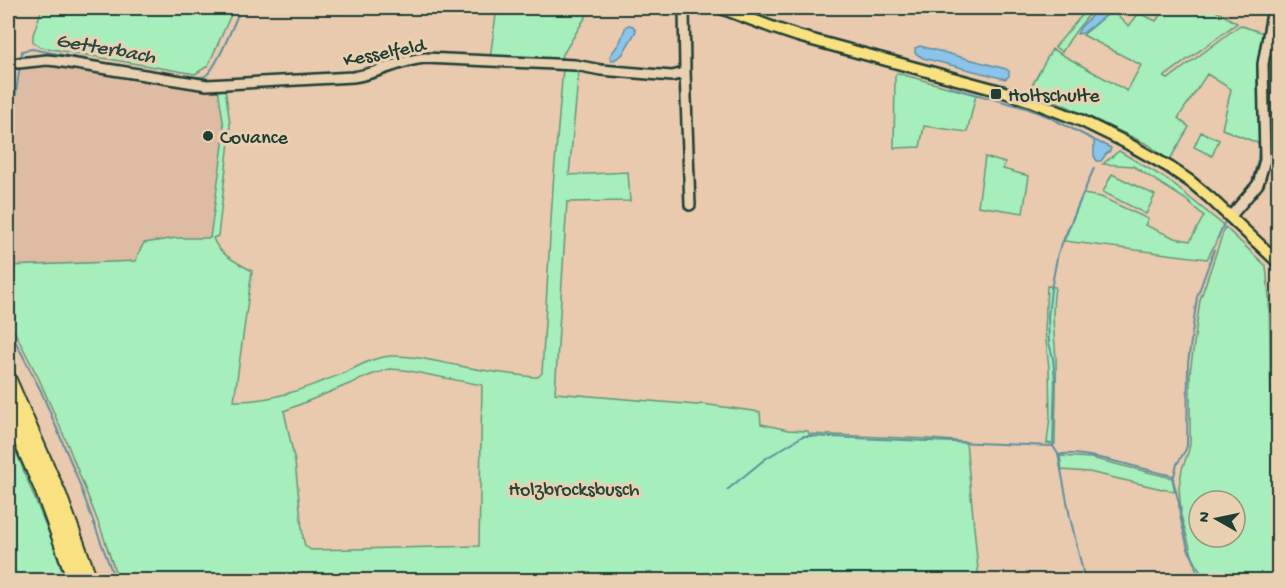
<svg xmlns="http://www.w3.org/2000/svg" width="1286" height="588" viewBox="0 0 1286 588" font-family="'Gochi Hand',sans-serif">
<rect width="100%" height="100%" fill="#e9caae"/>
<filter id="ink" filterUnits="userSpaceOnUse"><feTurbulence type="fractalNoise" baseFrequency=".0167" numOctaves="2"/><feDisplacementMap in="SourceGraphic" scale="12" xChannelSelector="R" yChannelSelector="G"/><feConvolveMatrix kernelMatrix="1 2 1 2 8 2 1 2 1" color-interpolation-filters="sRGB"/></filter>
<g filter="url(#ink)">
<path fill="#debca4" d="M 50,63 L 218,88 L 224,128 L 223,145 L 210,238 L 176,238 L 137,261 L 8,266 L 8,153 L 21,66 Z"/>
<path fill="#a6eebb" stroke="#629678" stroke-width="1.5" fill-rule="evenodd" d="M 42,8 L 234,8 L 208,66 L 195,74 L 40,47 L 33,42 L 33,35 Z
M 283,8 L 343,8 L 341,13 Z
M 497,8 L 591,8 L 559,61 L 490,58 Z
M 1088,8 L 1096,8 C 1082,21 1072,35 1062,52 L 1055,47 Z
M 1165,8 L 1211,8 L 1237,23 L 1164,77 L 1168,79 L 1240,25 C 1249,29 1256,30 1265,34 L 1258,70 L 1263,145 L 1222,129 L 1231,89 L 1207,74 L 1178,118 L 1189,127 L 1169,161 L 1149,145 L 1030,89 L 1052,49 L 1127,91 L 1141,65 L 1083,35 L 1112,11 L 1129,26 L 1139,13 L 1156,21 Z
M 563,68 L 579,69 L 569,175 L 628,172 L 630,201 L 567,202 L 555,393 L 697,405 L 702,404 L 760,412 L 761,424 L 788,430 L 808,431 L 809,434 L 930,439 L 966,442 L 979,580 L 118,580 L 102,532 L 67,443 L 39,379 L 8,319 L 8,266 L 136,261 L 138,254 L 144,243 L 176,238 L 210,238 L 223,145 L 224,128 L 218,88 L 225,88 L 230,123 L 230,133 L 218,236 L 213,238 C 219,255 237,262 252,271 L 234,401 C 273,402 308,387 344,373 C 359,366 374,357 391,356 C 414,355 438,362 460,366 C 484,371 508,374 533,377 L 538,377 L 542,373 L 553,186 ZM 389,369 L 404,370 L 482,385 L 479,546 L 311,550 L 305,546 L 303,538 L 295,462 L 284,411 L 371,375 Z
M 897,73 L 976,95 L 967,132 L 924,126 L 920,147 L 894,148 L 895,76 Z
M 1201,132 L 1219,140 L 1212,156 L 1194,147 Z
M 1119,151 L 1168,180 L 1223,225 L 1215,244 L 1207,259 L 1064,241 L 1083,194 L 1101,197 L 1148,219 L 1145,225 L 1175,238 L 1190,241 L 1204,216 L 1185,199 L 1133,166 L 1103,164 Z
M 985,157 L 1005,163 L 1003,169 L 1029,176 L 1023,213 L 978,206 Z
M 1112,174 L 1155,195 L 1146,214 L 1103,192 Z
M 1225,227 L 1266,266 L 1269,297 L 1273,506 L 1278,506 L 1278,580 L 1199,580 L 1180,512 L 1181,512 L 1179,487 L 1182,469 L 1188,453 L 1190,444 L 1190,373 L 1200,300 ZM 1199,501 L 1235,501 L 1235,537 L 1199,537 Z
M 1275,274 L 1278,278 L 1278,469 Z
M 1047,286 L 1055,287 C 1051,311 1054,334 1056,358 C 1057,386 1055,415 1055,444 L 1047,443 L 1050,417 L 1049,369 L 1045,330 Z
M 8,432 L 52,541 L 65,580 L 8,580 Z
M 1060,456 L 1091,458 L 1172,478 L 1175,492 L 1089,472 L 1062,470 Z"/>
<path fill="#8bc4ea" stroke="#608ea1" stroke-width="1.5" d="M 1099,8 L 1106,8 L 1106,15 L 1083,33 L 1077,34 L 1080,28 Z
M 629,25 L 633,26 L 636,30 L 635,33 L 622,55 L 614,60 L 611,60 L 610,56 L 620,42 L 626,26 Z
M 920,46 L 1006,69 L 1009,71 L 1009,76 L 1005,79 L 923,58 L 915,53 L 915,48 Z
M 1094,140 L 1111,148 L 1110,151 L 1106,154 L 1101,161 L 1097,161 L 1094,156 Z"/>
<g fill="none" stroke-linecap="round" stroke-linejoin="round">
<path stroke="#608ea1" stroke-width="2" d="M 21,59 L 22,51 L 32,49 C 53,53 195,82 205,76 C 217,69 234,22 241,8
M 949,87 L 1026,108 L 1047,116 L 1094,140
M 1260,141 L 1257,70 L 1261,42
M 8,148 L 20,65
M 1251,186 L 1258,159 L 1259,148
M 1233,205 L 1240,199
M 1218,238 L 1224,223
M 8,327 L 41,391 L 75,472 L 115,580
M 1059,455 C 1077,448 1149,471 1173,476
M 727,490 L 765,459 L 803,436 L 807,436 L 1052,446
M 1085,580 L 1070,517 L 1058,454 L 1053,446 L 1055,380 L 1053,358 L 1049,343 L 1048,317 L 1051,289 L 1058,253 L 1094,168
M 1208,580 L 1201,573 L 1188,549 L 1180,516 L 1179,503 L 1173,480 L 1177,464 L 1185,451 L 1187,446 L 1188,363 L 1197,297 L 1214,250"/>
<g stroke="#1f3d34" stroke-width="14">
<path id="minor" d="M 684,8 L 685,71 L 690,205
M 18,63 L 47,60 L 57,61 L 207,85 L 353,77 C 378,74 400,60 425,58 L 575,65 L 601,70 L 672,76 L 680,74 L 685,71
M 1230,217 L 1258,184 L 1265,160 L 1263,64 L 1273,8"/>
</g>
<g stroke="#1f3d34" stroke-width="15">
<path id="major" d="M 721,8 L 774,28 L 798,36 L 1004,92 L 1031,101 L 1082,121 L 1123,141 L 1169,167 L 1191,182 L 1210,198 L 1278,262"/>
</g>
<g stroke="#1f3d34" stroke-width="18">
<path id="highway" d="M 8,378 L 59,495 L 90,580
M 8,411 L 42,489 L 75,580"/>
</g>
<use href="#minor" stroke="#e9d0b1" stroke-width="9"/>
<use href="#major" stroke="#f9e181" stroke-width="10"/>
<use href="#highway" stroke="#f9e181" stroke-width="14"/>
</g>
</g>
<g fill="#1f3d34" stroke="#e9d0b1" stroke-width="2">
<rect x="990" y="88" width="12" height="12" rx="3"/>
<circle cx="208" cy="136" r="6"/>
</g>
<g text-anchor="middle" stroke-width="6" stroke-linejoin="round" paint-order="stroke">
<g font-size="20" fill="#1f3d34" stroke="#e9d0b1">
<text transform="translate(384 51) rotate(-11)" y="7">Kesselfeld</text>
</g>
<g font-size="20" fill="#1f3d34" stroke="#e9d0b1" text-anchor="start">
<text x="1008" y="101">Holtschulte</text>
<text x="220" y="143">Covance</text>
</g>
<g font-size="20" fill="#26463b" stroke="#e9d0b1">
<text x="574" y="495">Holzbrocksbusch</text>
</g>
<g font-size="21" font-style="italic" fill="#2a4a46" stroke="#e9d0b1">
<text transform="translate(106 47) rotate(10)" y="7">Getterbach</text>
</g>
</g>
<rect width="1286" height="588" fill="none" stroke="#e9d0b1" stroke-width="30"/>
<rect x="15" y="15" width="1256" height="558" fill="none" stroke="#1f3d34" stroke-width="2" filter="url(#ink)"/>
<g transform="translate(1217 519) rotate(279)"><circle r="28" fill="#e9d0b1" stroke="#98957f" stroke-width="1.5"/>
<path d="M0-4.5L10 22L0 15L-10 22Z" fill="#1f3d34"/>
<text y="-9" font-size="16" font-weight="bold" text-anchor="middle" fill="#1f3d34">N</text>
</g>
</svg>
